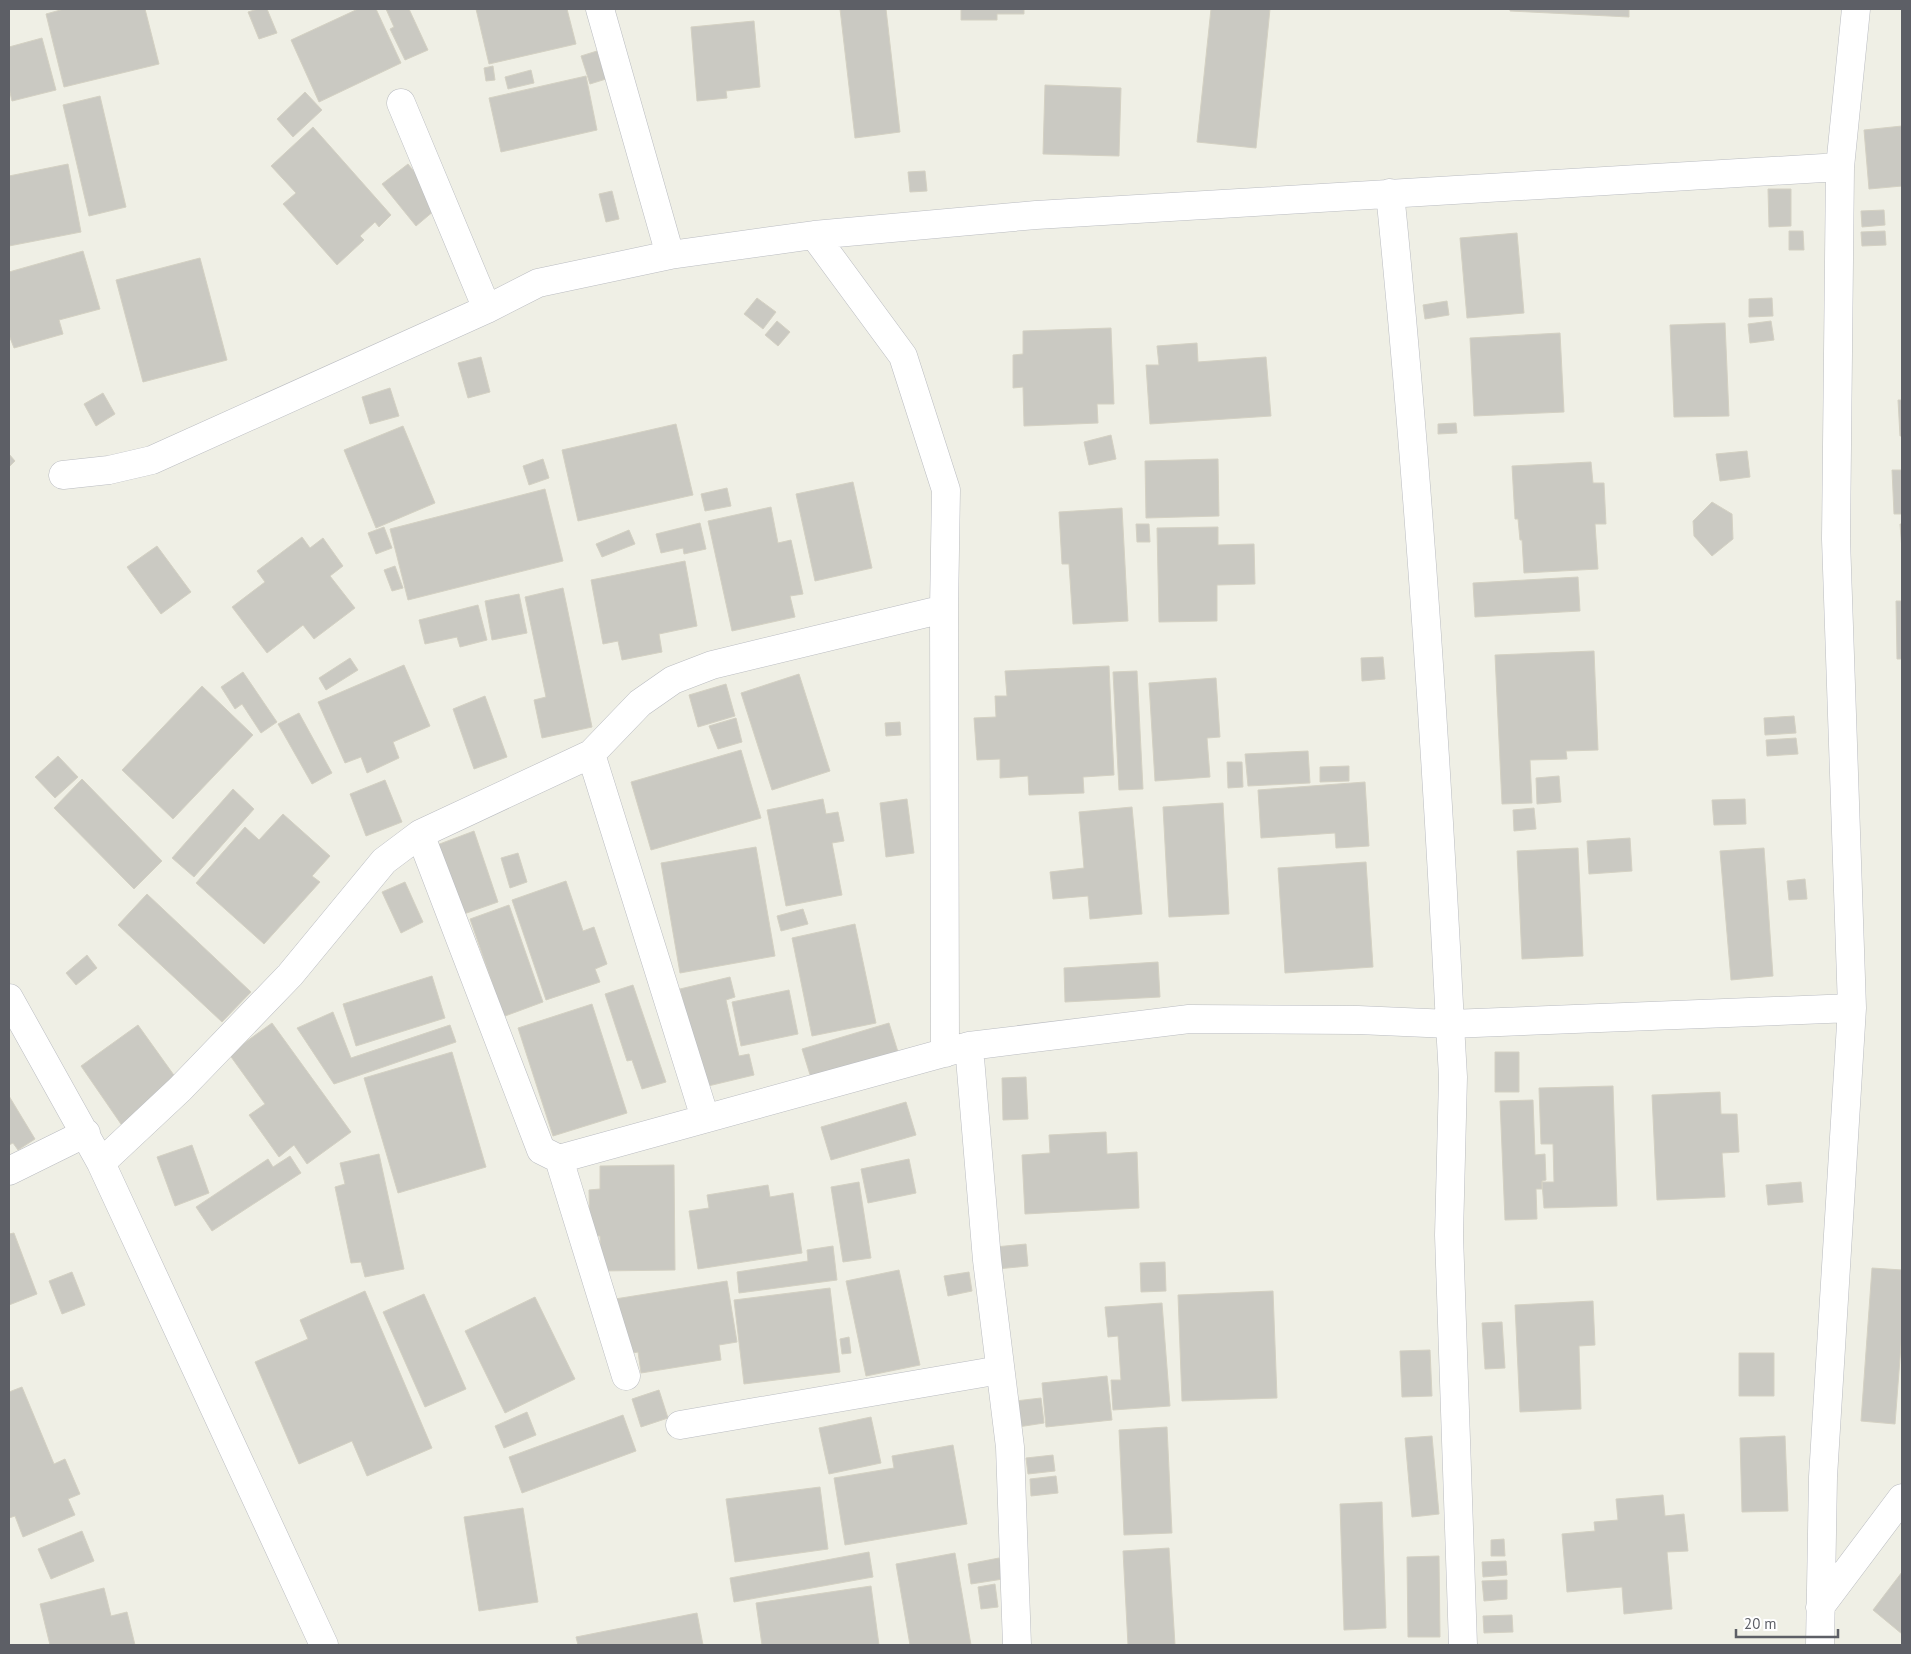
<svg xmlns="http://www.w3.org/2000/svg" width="1911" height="1654" viewBox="0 0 1911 1654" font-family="'PT Sans',sans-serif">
<rect width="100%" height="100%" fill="#efefe5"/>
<path fill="#cac9c2" stroke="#d4d1c3" d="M 64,9 L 145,9 L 159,64 L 64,87 L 46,14 Z
M 258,9 L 267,9 L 277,33 L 259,39 L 248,12 Z
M 358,9 L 376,9 L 401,63 L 319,102 L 291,40 Z
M 386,9 L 409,9 L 428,50 L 405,60 L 390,29 L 394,27 Z
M 476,9 L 567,9 L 576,44 L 489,64 Z
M 840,9 L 886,9 L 900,132 L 855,138 Z
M 961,9 L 1024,9 L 1024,14 L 997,14 L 997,20 L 961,20 Z
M 1211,9 L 1270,9 L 1256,148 L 1197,142 Z
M 1510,9 L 1629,9 L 1629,17 L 1510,11 Z
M 754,21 L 760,87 L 726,91 L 727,98 L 697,101 L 691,27 Z
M 42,38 L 56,90 L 12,101 L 9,88 L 9,47 Z
M 597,51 L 606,79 L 590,84 L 581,56 Z
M 493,66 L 495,80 L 486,81 L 484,68 Z
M 531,70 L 534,83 L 508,89 L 505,77 Z
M 586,76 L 597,130 L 501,152 L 489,98 Z
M 1045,85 L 1121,88 L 1119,156 L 1043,154 Z
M 305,92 L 322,110 L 293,137 L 277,119 Z
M 100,96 L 126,207 L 89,216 L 63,105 Z
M 1902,126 L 1902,186 L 1869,189 L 1864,130 Z
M 313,127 L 391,215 L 379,227 L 375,222 L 360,236 L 364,240 L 337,265 L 283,204 L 296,193 L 271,166 Z
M 68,164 L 81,232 L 9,246 L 9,176 Z
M 408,164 L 441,205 L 416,226 L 382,184 Z
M 925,171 L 927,191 L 910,192 L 908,172 Z
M 1768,189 L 1791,189 L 1791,226 L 1769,227 Z
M 612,191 L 619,219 L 606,222 L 599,194 Z
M 1884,210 L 1885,225 L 1862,227 L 1861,211 Z
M 1789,231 L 1803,231 L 1804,250 L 1789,250 Z
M 1885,231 L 1886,245 L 1862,246 L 1861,232 Z
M 1517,233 L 1524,313 L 1467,318 L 1460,238 Z
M 83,251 L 100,309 L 59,320 L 63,334 L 14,348 L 9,335 L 9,272 Z
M 200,258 L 227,360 L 143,382 L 116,280 Z
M 757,298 L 776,312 L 763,329 L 744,314 Z
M 1772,298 L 1773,316 L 1749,317 L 1749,299 Z
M 1447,301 L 1449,315 L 1425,319 L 1423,305 Z
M 777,321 L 790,332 L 778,346 L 765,335 Z
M 1771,321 L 1774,340 L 1750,343 L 1748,324 Z
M 1725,323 L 1729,416 L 1674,417 L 1670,325 Z
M 1111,328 L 1114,404 L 1097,404 L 1098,423 L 1024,426 L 1023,387 L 1013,388 L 1013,355 L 1023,354 L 1023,331 Z
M 1560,333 L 1564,412 L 1474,416 L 1470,338 Z
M 1197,343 L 1198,362 L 1266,357 L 1271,416 L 1150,424 L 1146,365 L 1159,365 L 1157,346 Z
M 481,357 L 490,392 L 468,398 L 458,363 Z
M 390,388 L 399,416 L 370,424 L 362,397 Z
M 103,393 L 115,414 L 96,426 L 84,404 Z
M 1898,400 L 1902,400 L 1902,436 L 1900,436 Z
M 1456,423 L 1457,433 L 1438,434 L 1438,424 Z
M 676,424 L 693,495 L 578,521 L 562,450 Z
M 403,426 L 435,503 L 376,528 L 344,450 Z
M 1111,435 L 1116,459 L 1089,465 L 1084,442 Z
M 1747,451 L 1750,477 L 1720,481 L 1716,454 Z
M 9,454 L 15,461 L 9,467 Z
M 543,459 L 549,478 L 529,485 L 523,466 Z
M 1218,459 L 1219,516 L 1146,518 L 1145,461 Z
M 1591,462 L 1593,483 L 1604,483 L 1606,524 L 1595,524 L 1598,569 L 1524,573 L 1522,540 L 1520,540 L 1518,519 L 1515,519 L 1512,466 Z
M 1892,470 L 1902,470 L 1902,514 L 1894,514 Z
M 853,482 L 872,568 L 815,581 L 796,494 Z
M 727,488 L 731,506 L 705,511 L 701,494 Z
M 545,489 L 563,561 L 408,600 L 390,529 Z
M 1712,502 L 1732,514 L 1733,539 L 1712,556 L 1694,536 L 1693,521 Z
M 771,507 L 778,543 L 791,540 L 803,594 L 790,596 L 795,617 L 732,631 L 708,521 Z
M 1122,508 L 1128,621 L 1073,624 L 1069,564 L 1062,564 L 1059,512 Z
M 700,523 L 706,549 L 684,554 L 683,548 L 661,553 L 656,534 Z
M 1136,524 L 1149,524 L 1150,542 L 1137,542 Z
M 1900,524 L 1902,524 L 1902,550 Z
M 384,527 L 392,548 L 376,554 L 368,533 Z
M 1218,527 L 1218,545 L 1254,544 L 1255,584 L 1217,585 L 1217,621 L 1159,622 L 1157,528 Z
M 629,530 L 635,544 L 602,557 L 596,544 Z
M 302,537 L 310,548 L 323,538 L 343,566 L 330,576 L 355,608 L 314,639 L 303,625 L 267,653 L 232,607 L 265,582 L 257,571 Z
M 157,546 L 191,592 L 161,614 L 127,567 Z
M 685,561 L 697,626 L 659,634 L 662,652 L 622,660 L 618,641 L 603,644 L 591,580 Z
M 395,566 L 403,588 L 392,591 L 384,570 Z
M 1578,577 L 1580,611 L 1475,617 L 1473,583 Z
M 563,588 L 592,727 L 542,738 L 534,700 L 546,697 L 525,597 Z
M 519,594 L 527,633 L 492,640 L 485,601 Z
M 1896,601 L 1902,601 L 1902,659 L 1897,659 Z
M 478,605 L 487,640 L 460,647 L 457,637 L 425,644 L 419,620 Z
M 1594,651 L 1598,750 L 1566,751 L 1567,759 L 1530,760 L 1532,803 L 1502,804 L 1495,655 Z
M 1383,657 L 1385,679 L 1362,681 L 1361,658 Z
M 350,658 L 358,670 L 326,690 L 319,678 Z
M 404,665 L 430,726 L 393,742 L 399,758 L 367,773 L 361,757 L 345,763 L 318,702 Z
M 1109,666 L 1114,775 L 1083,777 L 1084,793 L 1029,795 L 1028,776 L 1000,778 L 1000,759 L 977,760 L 974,718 L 996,717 L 995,696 L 1007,696 L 1005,671 Z
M 1137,671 L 1143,789 L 1119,790 L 1113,672 Z
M 243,672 L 277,722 L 261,733 L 242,704 L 235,709 L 221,687 Z
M 799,674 L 830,771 L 772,790 L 741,693 Z
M 1216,678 L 1220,737 L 1207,738 L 1210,777 L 1155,781 L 1149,683 Z
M 726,684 L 735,716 L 698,727 L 689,695 Z
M 202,686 L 253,735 L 173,819 L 122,770 Z
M 485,696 L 507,757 L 474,769 L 453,709 Z
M 299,713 L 332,773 L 312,784 L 278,724 Z
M 1794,716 L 1796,733 L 1765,735 L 1764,718 Z
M 736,718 L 742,742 L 718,749 L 709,726 Z
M 900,722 L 901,735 L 886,736 L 885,723 Z
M 1796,738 L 1798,754 L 1767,756 L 1766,740 Z
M 741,750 L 761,818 L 651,850 L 631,782 Z
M 1308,751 L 1310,783 L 1248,786 L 1245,754 Z
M 58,756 L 78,777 L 55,798 L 35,777 Z
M 1227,762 L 1242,762 L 1243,787 L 1228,788 Z
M 1349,766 L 1349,781 L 1320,782 L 1320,767 Z
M 1559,776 L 1561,802 L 1537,804 L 1536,778 Z
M 82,779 L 162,861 L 134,889 L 54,808 Z
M 385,780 L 402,822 L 366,836 L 350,794 Z
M 1365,782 L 1369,846 L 1336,848 L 1335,833 L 1261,838 L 1258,790 Z
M 233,789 L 254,809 L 194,877 L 172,858 Z
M 823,799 L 826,814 L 838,812 L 844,841 L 832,843 L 842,895 L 786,906 L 767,810 Z
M 907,799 L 914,853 L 886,857 L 880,803 Z
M 1745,799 L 1746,824 L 1714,825 L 1712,800 Z
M 1223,803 L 1229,914 L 1169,917 L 1163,807 Z
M 1132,807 L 1142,914 L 1090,919 L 1088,896 L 1053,899 L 1050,872 L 1084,868 L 1079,812 Z
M 1534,808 L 1536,829 L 1514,831 L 1513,810 Z
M 283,814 L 330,856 L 312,876 L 320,882 L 264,944 L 196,883 L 245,827 L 259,840 Z
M 474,831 L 498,902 L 461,915 L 437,845 Z
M 1630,838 L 1632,871 L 1589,874 L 1587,841 Z
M 756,847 L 775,956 L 680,973 L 661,863 Z
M 1578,848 L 1583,956 L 1522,959 L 1517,851 Z
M 1764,848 L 1773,976 L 1731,980 L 1720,851 Z
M 518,853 L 527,882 L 510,888 L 501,858 Z
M 1366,862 L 1373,967 L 1285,973 L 1278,868 Z
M 1805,879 L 1807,899 L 1789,900 L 1787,881 Z
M 566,881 L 583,931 L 594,927 L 607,964 L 595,969 L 600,982 L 546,1000 L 512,900 Z
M 405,882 L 423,922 L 401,933 L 382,892 Z
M 147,894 L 251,992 L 222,1022 L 118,925 Z
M 509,905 L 543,1002 L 497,1019 L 487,990 L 494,988 L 470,919 Z
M 803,909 L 808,924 L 781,931 L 777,916 Z
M 855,924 L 876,1023 L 812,1036 L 792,938 Z
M 87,955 L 97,968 L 76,985 L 66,973 Z
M 1158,962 L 1160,997 L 1065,1002 L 1064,968 Z
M 432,976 L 445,1018 L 356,1046 L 343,1004 Z
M 730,977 L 735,997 L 726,1000 L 739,1056 L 749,1054 L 754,1075 L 704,1087 L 680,989 Z
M 633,985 L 666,1082 L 642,1089 L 632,1060 L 627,1061 L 605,994 Z
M 789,990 L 798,1034 L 741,1046 L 732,1002 Z
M 592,1004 L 627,1113 L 553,1136 L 518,1028 Z
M 333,1012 L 351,1058 L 450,1025 L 456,1042 L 334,1084 L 297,1028 Z
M 272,1023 L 351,1132 L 307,1164 L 294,1145 L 279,1157 L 249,1115 L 265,1104 L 229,1054 Z
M 889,1023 L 898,1052 L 811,1078 L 802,1049 Z
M 138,1025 L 181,1085 L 123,1127 L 81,1066 Z
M 452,1052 L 486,1167 L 398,1193 L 364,1078 Z
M 1495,1052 L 1519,1052 L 1519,1092 L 1495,1092 Z
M 1026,1077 L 1028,1119 L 1003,1120 L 1002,1078 Z
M 1613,1086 L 1617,1206 L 1544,1208 L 1542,1182 L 1554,1182 L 1553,1144 L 1541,1144 L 1539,1088 Z
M 1720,1092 L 1721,1114 L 1737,1114 L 1739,1152 L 1722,1153 L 1725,1197 L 1657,1200 L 1652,1095 Z
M 9,1096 L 35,1139 L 18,1150 L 13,1143 L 9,1145 Z
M 1533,1100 L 1535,1155 L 1545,1154 L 1546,1180 L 1542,1181 L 1542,1189 L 1536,1189 L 1537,1219 L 1505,1220 L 1500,1101 Z
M 906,1102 L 916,1135 L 831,1160 L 821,1127 Z
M 1106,1132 L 1107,1154 L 1137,1152 L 1139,1208 L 1025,1214 L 1022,1155 L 1050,1153 L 1049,1135 Z
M 192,1145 L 209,1193 L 175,1206 L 157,1157 Z
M 379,1154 L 404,1269 L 365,1277 L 361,1262 L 351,1263 L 335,1187 L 345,1184 L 340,1163 Z
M 290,1156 L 301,1173 L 212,1231 L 196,1207 L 268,1159 L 273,1167 Z
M 909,1159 L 916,1193 L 868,1203 L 861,1169 Z
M 674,1165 L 675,1270 L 601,1271 L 600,1236 L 590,1236 L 589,1190 L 600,1189 L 600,1166 Z
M 859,1182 L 871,1258 L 843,1262 L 831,1187 Z
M 1801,1182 L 1803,1202 L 1768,1205 L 1766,1185 Z
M 768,1185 L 770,1197 L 793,1193 L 802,1253 L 698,1269 L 689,1211 L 709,1208 L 707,1195 Z
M 14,1233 L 37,1294 L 9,1305 L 9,1234 Z
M 1026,1244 L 1028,1266 L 997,1269 L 995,1247 Z
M 833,1246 L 837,1280 L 739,1293 L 737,1272 L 808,1261 L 807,1250 Z
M 1165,1262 L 1166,1291 L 1141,1292 L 1140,1263 Z
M 1872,1268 L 1902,1270 L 1902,1332 L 1895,1424 L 1861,1421 Z
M 899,1270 L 920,1365 L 866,1376 L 846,1281 Z
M 72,1272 L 85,1305 L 62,1314 L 49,1281 Z
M 969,1272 L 972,1291 L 948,1296 L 944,1276 Z
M 727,1281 L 737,1342 L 719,1345 L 721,1360 L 641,1373 L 638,1352 L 627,1354 L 615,1299 Z
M 830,1288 L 840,1372 L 744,1384 L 734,1300 Z
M 365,1291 L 432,1448 L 367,1476 L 352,1441 L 299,1464 L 255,1362 L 308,1339 L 300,1320 Z
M 1273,1291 L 1277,1398 L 1182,1401 L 1178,1295 Z
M 424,1294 L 466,1389 L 425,1407 L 383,1312 Z
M 535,1297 L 575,1379 L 505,1413 L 465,1331 Z
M 1593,1301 L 1595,1345 L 1579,1346 L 1581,1409 L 1520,1412 L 1515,1305 Z
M 1162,1303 L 1170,1406 L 1113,1410 L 1111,1380 L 1121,1380 L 1118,1336 L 1108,1337 L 1105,1307 Z
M 1502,1322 L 1505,1368 L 1485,1369 L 1482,1323 Z
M 849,1337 L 851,1353 L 842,1354 L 840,1339 Z
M 1430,1350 L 1432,1396 L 1402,1397 L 1400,1351 Z
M 1739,1353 L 1774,1353 L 1774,1396 L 1739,1396 Z
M 1107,1376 L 1112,1420 L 1046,1427 L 1042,1383 Z
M 22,1387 L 54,1464 L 65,1459 L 80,1494 L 68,1499 L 75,1515 L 23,1537 L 15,1516 L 9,1518 L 9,1392 Z
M 659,1390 L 668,1418 L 641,1427 L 632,1399 Z
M 1041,1398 L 1044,1423 L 1018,1427 L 1015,1401 Z
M 527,1412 L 536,1435 L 504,1448 L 495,1426 Z
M 623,1415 L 636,1451 L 522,1493 L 509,1457 Z
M 871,1417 L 881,1463 L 829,1474 L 819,1428 Z
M 1167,1427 L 1172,1533 L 1124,1535 L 1119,1430 Z
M 1432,1436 L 1439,1514 L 1412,1517 L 1405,1438 Z
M 1785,1436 L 1788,1511 L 1742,1512 L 1740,1438 Z
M 953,1445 L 967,1524 L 845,1545 L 834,1478 L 894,1468 L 892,1456 Z
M 1053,1455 L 1055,1471 L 1028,1474 L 1026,1458 Z
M 1056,1476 L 1058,1493 L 1031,1496 L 1030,1479 Z
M 820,1487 L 828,1549 L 735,1562 L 726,1499 Z
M 1663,1495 L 1665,1516 L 1684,1514 L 1688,1551 L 1667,1552 L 1672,1609 L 1624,1614 L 1622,1587 L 1567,1592 L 1562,1534 L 1595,1531 L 1594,1522 L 1618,1520 L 1616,1499 Z
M 1382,1502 L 1386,1628 L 1344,1630 L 1340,1504 Z
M 523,1508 L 538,1602 L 479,1611 L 464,1517 Z
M 82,1531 L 94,1561 L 51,1579 L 38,1549 Z
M 1504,1539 L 1505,1556 L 1491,1556 L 1491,1540 Z
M 1169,1548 L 1175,1645 L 1128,1645 L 1123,1551 Z
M 869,1552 L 873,1577 L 734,1602 L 730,1578 Z
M 955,1553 L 971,1645 L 910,1645 L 896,1564 Z
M 1439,1556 L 1440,1637 L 1408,1637 L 1407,1557 Z
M 999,1558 L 1003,1579 L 971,1584 L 968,1564 Z
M 1506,1561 L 1507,1575 L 1483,1577 L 1482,1562 Z
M 1902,1572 L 1902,1634 L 1873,1610 Z
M 1507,1580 L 1507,1599 L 1484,1601 L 1482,1581 Z
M 995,1584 L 998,1607 L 981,1609 L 978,1587 Z
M 871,1586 L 879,1645 L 762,1645 L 756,1603 Z
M 104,1588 L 111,1616 L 127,1612 L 135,1645 L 50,1645 L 40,1604 Z
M 697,1613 L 703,1645 L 578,1645 L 576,1637 Z
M 1512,1615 L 1513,1632 L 1484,1633 L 1483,1616 Z"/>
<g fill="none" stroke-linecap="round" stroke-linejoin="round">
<g stroke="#babcc1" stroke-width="29">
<path id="minor" d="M 600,9 L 670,255
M 401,103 L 487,309
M 1390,193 C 1418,469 1436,747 1450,1024 L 1453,1077 L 1449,1235 L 1463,1645
M 814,235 L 903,356 L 946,490 L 944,609 L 945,1053
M 63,475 L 109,470 L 152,460 L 487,309 L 538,283 L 670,255 L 814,235 L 1036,215 L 1840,167
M 591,754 L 705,1118
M 420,834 L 591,754 L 640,703 L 673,680 L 712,665 L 944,609
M 9,998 L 101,1163 L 324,1645
M 969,1046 L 987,1260 L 1010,1447 L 1017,1645
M 559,1159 L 626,1376
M 101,1163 L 180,1089 L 290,975 L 384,861 L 420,834 L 541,1150 L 559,1159 L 969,1046 L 1189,1019 L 1358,1020 L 1450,1024 L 1852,1008
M 9,1171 L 86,1133
M 680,1425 L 1000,1370
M 1820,1607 L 1902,1498
M 1820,1645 L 1823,1477 L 1852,1008 L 1836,539 L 1840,167 L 1856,9"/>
</g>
<use href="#minor" stroke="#fff" stroke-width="28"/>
</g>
<rect width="1911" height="1654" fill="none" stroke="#5d5f66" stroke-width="20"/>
<path d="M1736 1629v8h102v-8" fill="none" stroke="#5d5f66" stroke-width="2.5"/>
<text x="1744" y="1629" font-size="15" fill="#5d5f66" stroke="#ffffff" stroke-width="4" paint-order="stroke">20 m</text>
</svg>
